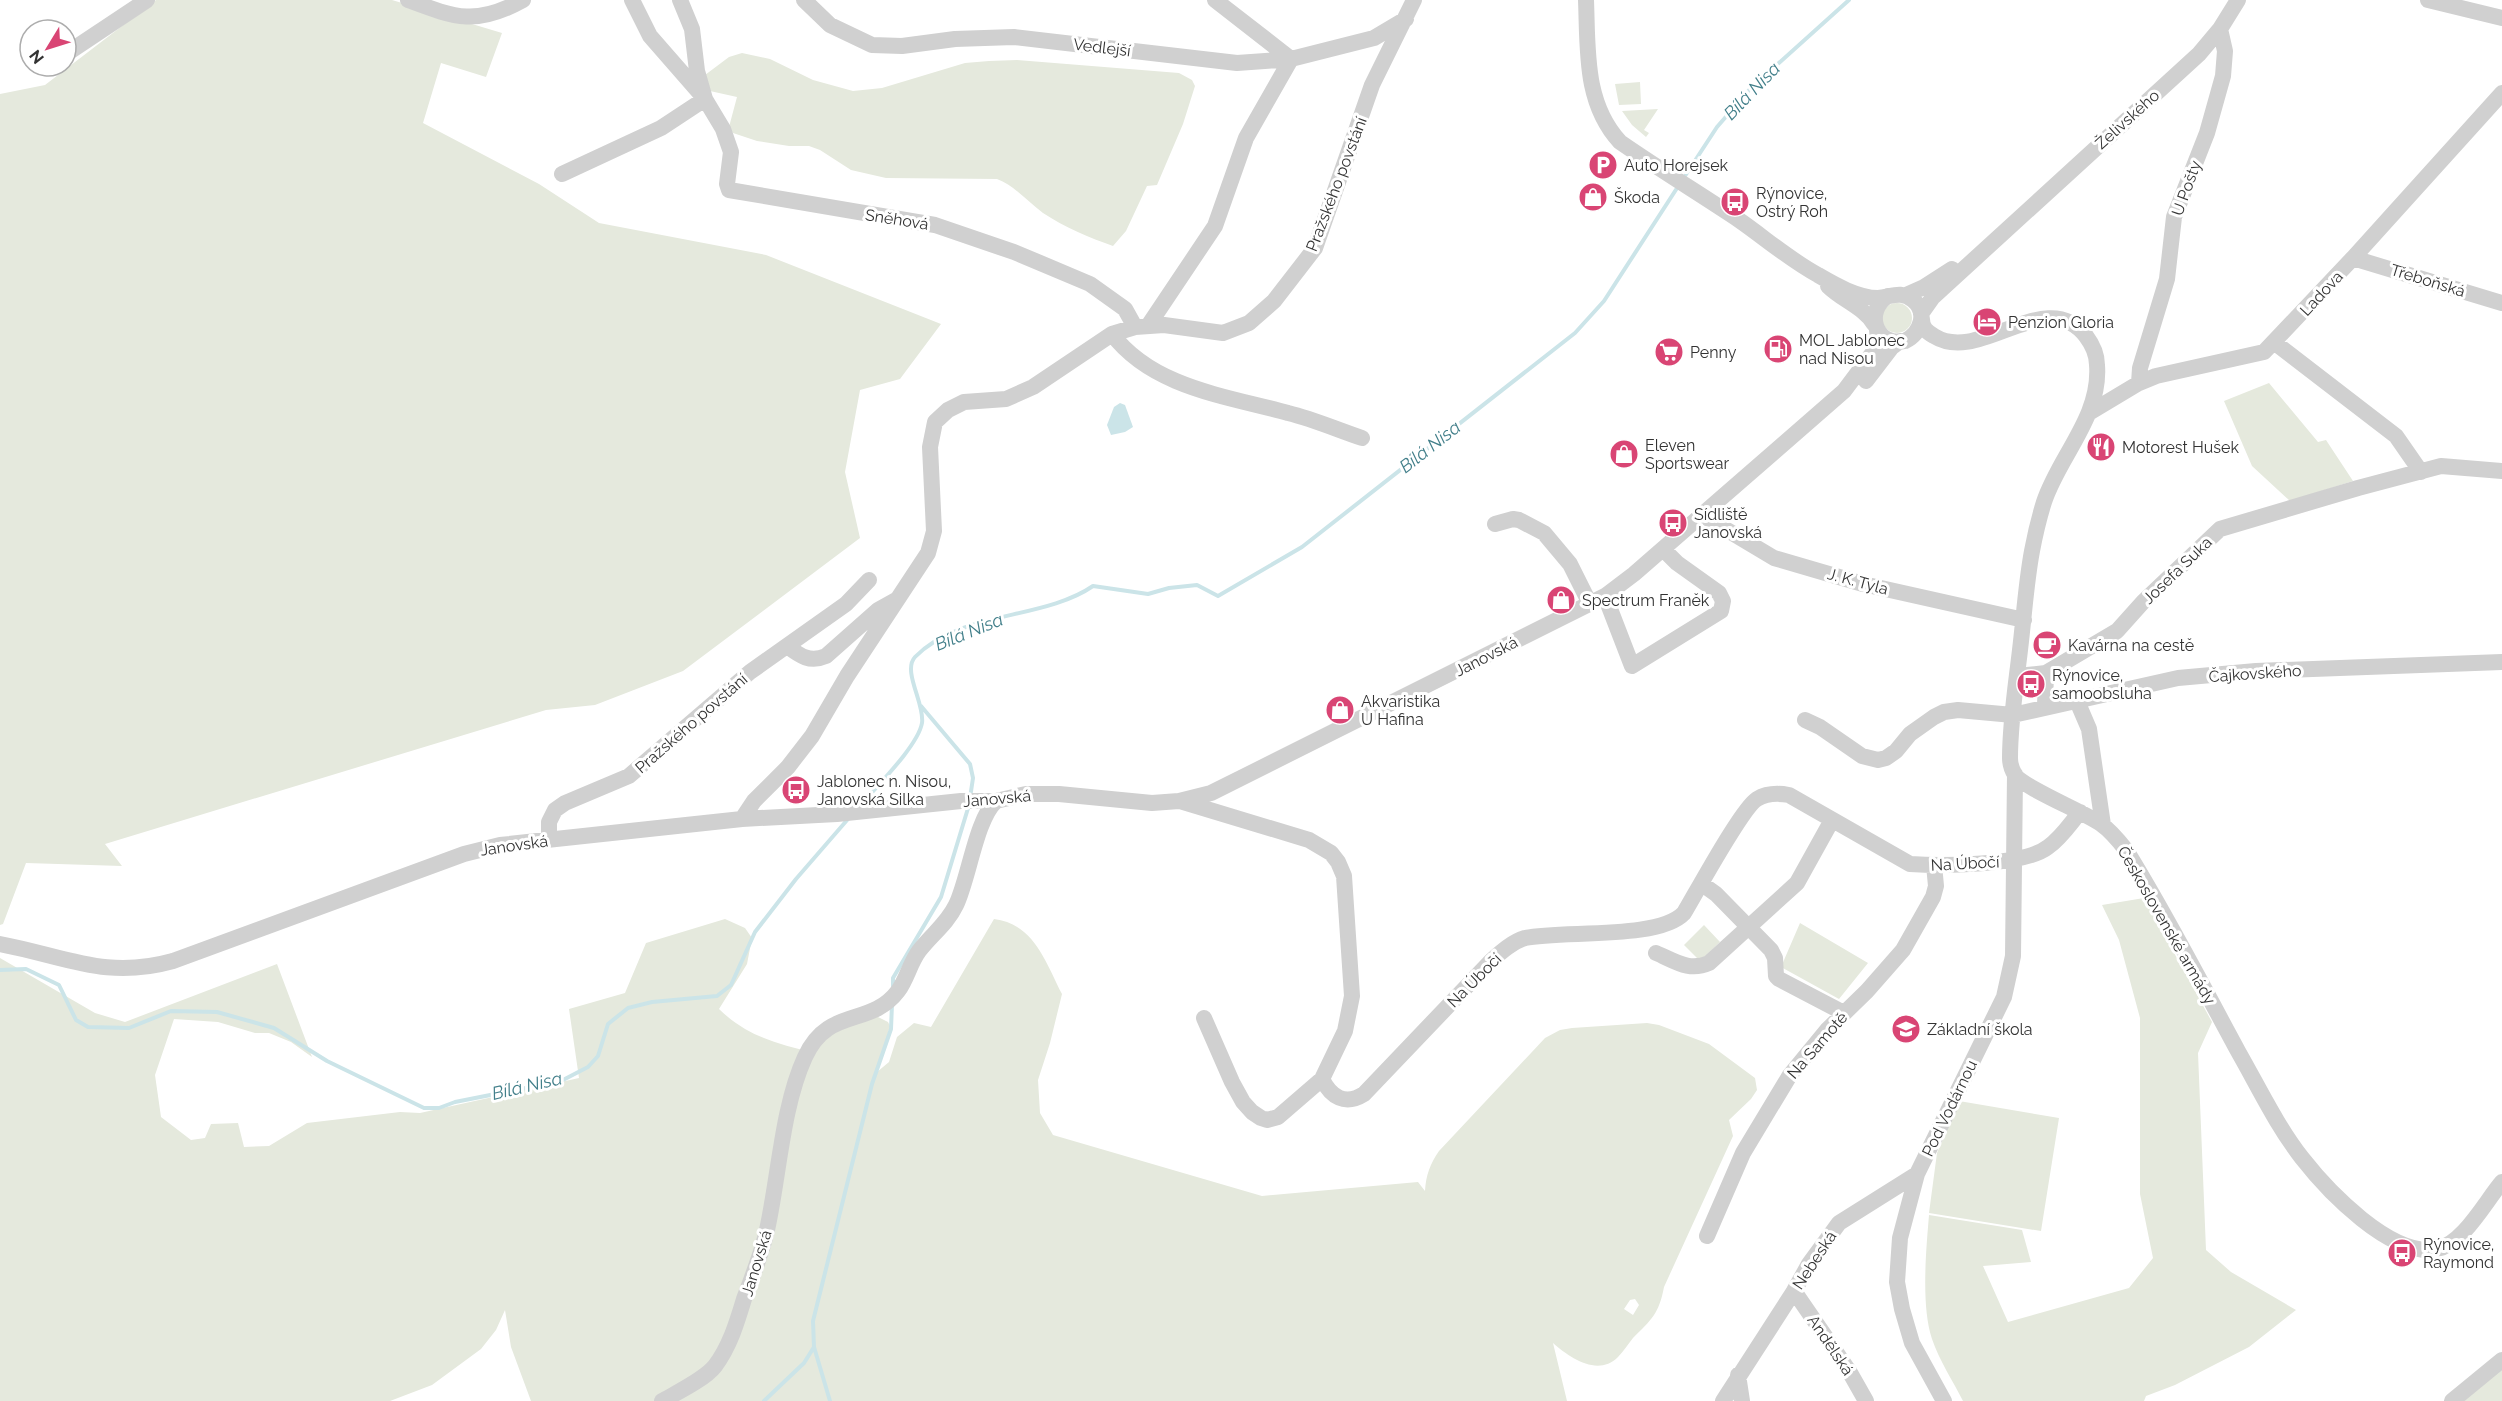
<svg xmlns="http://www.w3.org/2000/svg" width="2502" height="1401" viewBox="0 0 2502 1401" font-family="Raleway,sans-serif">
<rect width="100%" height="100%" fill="#fff"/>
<path fill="#e5e9dd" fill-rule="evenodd" d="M 156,0 L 392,0 L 502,33 L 486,77 L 441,63 L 423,123 L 539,184 L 599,223 L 766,255 L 941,324 L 900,379 L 860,390 L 845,472 L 860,538 L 683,671 L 595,705 L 546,710 L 105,844 L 122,866 L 26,863 L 3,924 L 0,925 L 0,94 L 45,85 Z
M 742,53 L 770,59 L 813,80 L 853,91 L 882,88 L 965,63 L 989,61 L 1017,60 L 1179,73 L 1192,80 L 1195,86 L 1183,124 L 1157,185 L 1147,186 L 1126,231 L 1113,246 C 1090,238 1064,227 1043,213 C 1028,202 1015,186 997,179 L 886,178 L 851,170 L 820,150 L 809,146 L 789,146 L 757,141 L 733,133 L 729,127 L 737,97 L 710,91 L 705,75 L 729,57 Z
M 1640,82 L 1641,104 L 1619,105 L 1615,84 Z
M 1658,109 L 1644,130 L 1649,133 L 1646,137 L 1632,125 L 1622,111 Z
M1882 318a15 15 0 1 1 30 0a15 15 0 1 1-30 0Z
M 2269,383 L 2318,442 L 2326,440 L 2353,481 L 2290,501 L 2252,466 L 2224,401 Z
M 2144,898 L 2212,1022 L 2198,1053 L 2206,1250 L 2231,1272 L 2296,1310 L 2249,1347 L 2175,1385 L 2146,1396 L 2144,1401 L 1963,1401 C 1953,1381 1939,1360 1932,1339 C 1921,1306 1926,1251 1929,1215 L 2022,1230 L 2031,1262 L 1983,1266 L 2008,1322 L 2129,1288 L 2153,1258 L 2140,1194 L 2140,1018 L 2119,940 L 2102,905 Z
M 725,919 L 745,928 L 752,938 L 747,964 L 719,1009 C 748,1037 776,1043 814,1053 L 825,1036 L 876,1016 L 888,1022 L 890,1026 L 877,1072 L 889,1062 L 897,1037 L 914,1023 L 931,1027 L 994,919 C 1034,924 1045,961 1062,994 L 1050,1043 L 1038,1080 L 1040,1113 L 1053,1135 L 1262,1196 L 1418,1182 L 1425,1191 C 1426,1175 1430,1164 1439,1151 L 1545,1038 L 1560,1030 L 1572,1028 L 1647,1023 L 1659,1025 L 1709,1044 L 1755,1078 L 1757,1090 L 1751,1099 L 1729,1120 L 1733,1136 L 1664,1287 C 1659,1314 1651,1320 1633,1338 C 1628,1344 1624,1351 1618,1357 C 1598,1377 1570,1358 1553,1343 L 1567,1401 L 531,1401 L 511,1347 L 505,1310 L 496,1330 L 481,1349 L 432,1385 L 390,1401 L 0,1401 L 0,958 L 95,1013 L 125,1022 L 277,964 L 312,1057 L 291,1042 L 269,1033 L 255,1033 L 218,1022 L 174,1019 L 155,1075 L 161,1117 L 191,1140 L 205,1138 L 211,1124 L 238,1123 L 244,1147 L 269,1146 L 307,1123 L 400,1112 L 420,1113 L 579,1078 L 569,1009 L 625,993 L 646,943 ZM 1635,1299 L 1639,1305 L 1633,1315 L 1624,1309 L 1630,1300 Z
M 1800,923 L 1868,963 L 1839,999 L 1781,967 Z
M 1704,925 L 1720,942 L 1700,961 L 1684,945 Z
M 1959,1101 L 2059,1118 L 2041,1231 L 1929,1213 L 1937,1153 Z
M 2502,1368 L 2502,1401 L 2464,1401 Z"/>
<path fill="#cbe4e8" d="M 1120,403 L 1125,405 L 1133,427 L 1125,432 L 1111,435 L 1107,425 L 1114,407 Z"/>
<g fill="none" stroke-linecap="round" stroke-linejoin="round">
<path stroke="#cbe4e8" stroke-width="4" d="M 1683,179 L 1717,127 L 1750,89 L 1849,0
M 921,706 L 970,764 L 973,778 L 970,798
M 859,807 C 875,788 918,746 922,723 C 925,704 902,671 915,657 C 959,611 1044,620 1093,586 L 1148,594 L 1169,588 L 1197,585 L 1218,596 L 1302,547 L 1575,333 L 1604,301 L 1679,185
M 0,970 L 26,969 L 59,985 L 76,1020 L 88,1027 L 129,1028 L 171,1011 L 217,1012 L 274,1028 L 327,1061 L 424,1108 L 439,1108 L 455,1102 L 561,1081 L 588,1067 L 598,1056 L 608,1024 L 628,1008 L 652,1002 L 717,996 L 731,985 L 755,932 L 796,879 L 848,819
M 893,987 L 893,978 L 941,897 L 969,805
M 764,1401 L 804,1363 L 814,1347
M 830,1401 L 814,1347 L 813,1321 L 872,1084 L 891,1029 L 892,1004"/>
<path stroke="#d0d0d0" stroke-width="16" d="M 408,0 C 456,18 476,26 523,0
M 632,0 L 650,36 L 705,99 L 723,129 L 731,152 L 727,184 L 729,190 L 935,225 L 1014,252 L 1090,284 L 1125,309 L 1135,327
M 804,0 L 830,25 L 872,45 L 902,46 L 955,39 L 1014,37 L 1237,63 L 1291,59 L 1374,38 L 1406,19
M 1586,0 C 1588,50 1584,103 1620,142 C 1659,169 1700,194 1739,220 C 1765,238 1790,260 1818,275 C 1835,285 1858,298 1878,298 C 1891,297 1901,290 1913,300 C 1928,312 1921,333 1905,341 C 1875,347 1864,311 1888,296
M 2428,0 L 2502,18
M 66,54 L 147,0
M 562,174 L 661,128 L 705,99 L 697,71 L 692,29 L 680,0
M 2353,258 L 2502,303
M 1828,286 C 1842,300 1865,308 1874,324
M 1906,295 L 1924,287 L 1952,269
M 1921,314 L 1933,297 L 2199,54 L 2220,29 L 2238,0
M 1922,319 C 1922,328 1927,332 1934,336 C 1980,365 2046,284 2086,336 C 2092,344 2097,355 2097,365 C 2101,417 2059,456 2044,502 C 2039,518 2035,535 2032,551 C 2026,583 2024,617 2020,650 C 2016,685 2010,722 2010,758 C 2010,764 2012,770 2015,775 C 2024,788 2084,812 2101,824 C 2111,831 2119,841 2126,850 C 2167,916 2202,985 2239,1053 C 2259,1088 2277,1126 2302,1158 C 2327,1190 2391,1258 2437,1249 C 2463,1244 2485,1202 2502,1182
M 1148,326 L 1215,226 L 1246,138 L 1291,59 L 1215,0
M 1112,334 C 1153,388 1227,396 1288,413 C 1313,419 1338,430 1362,438
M 2275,343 L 2396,436 L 2421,472
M 1866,381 L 1892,347 L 1900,341
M 2139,383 L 2140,368 L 2167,279 L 2174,217 L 2207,133 L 2223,76 L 2225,51 L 2220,29
M 2089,413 L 2139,383 L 2156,376 L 2264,352 L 2353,258 L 2502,93
M 1702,515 L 1774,558 L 1863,584 L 2024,620
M 1495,524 L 1513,519 L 1519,520 L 1544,533 L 1570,564 L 1590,604
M 1605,596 L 1632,666 L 1721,611 L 1723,601 L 1719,593 L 1677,563 L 1663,549
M 787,646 C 800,656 810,663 826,656 L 878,610 L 896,600
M 2017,676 L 2046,673 L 2117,631 L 2143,602 L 2220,529 L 2358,488 L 2441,466 L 2502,471
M 2077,701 L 2089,729 L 2103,825
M 2045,706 L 2046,673
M 1805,720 L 1820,727 L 1862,756 L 1878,760 L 1886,758 L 1896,751 L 1910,734 L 1934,717 L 1944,712 L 1958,710 L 2013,715 L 2178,678 L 2256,671 L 2502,662
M 1180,801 L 1309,840 L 1331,853 L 1338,862 L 1344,876 L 1352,996 L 1345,1031 L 1322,1079 L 1278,1117 L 1267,1120 L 1261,1118 L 1252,1112 L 1243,1102 L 1232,1082 L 1204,1018
M 742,819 L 754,801 L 788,767 L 812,736 L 847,676 L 928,553 L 934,531 L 930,447 L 935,422 L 948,410 L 964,402 L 1006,399 L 1033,387 L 1112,334 L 1135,327 L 1164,325 L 1223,333 L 1249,323 L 1274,301 L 1315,248 L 1372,85 L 1414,0
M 549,840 L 549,822 L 555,810 L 565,803 L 629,776 L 750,672 L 846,604 L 869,580
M 1702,884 L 1716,894 L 1771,950 L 1775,958 L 1776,976 L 1779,979 L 1844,1013
M 0,944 C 65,956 105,980 173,961 L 464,854 L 500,845 L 742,819 L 837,814 L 961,801 L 996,801 L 1026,794 L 1059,794 L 1152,803 L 1179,801 L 1211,793 L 1605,596 L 1634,574 L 1844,391 L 1874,351 L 1878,339 L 1877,330
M 1656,953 C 1675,961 1689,972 1709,963 L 1797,883 L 1832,820
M 1322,1079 C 1331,1097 1345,1106 1364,1094 L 1491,961 C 1501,952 1512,942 1525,938 C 1562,930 1659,940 1684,913 C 1696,893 1742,808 1757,799 C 1767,793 1778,793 1789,795 L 1910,864 C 1941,866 2024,866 2048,847 C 2061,838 2070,824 2080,812
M 1707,1236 L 1743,1153 L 1790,1075 L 1827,1030 L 1867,991 L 1903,950 L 1933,897 L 1936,886 L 1934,865
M 1794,1291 L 1849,1371 L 1866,1401
M 1738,1375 L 1742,1401
M 662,1401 C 678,1392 705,1379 715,1366 C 730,1346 737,1322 744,1299 C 752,1277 762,1253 767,1230 C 779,1176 782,1107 805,1057 C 828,1006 870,1028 898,991 C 907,979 910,963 919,951 C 931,935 947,924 956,905 C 969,878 976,819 996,801
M 1723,1401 L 1794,1291 L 1809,1264 L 1839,1223 L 1917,1174
M 1944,1401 L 1912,1343 L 1902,1309 L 1897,1282 L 1900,1238 L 1917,1174 L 2004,997 L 2013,956 L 2015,774
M 2452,1401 L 2502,1360"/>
</g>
<defs>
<g id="parking-disc" transform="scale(1.5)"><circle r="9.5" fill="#d94574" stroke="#fff"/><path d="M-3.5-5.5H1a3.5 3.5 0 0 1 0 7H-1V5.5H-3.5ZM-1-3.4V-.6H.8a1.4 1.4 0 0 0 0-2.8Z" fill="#fff"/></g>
<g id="shop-disc" transform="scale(1.5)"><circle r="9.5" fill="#d94574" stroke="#fff"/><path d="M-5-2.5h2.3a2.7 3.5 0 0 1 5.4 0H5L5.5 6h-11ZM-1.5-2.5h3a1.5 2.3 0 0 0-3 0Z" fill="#fff"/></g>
<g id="bus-disc" transform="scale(1.5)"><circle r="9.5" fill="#d94574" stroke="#fff"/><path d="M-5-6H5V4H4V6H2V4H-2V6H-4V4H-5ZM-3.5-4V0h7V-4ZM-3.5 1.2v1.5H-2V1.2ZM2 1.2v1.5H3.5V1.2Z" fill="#fff"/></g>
<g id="hotel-disc" transform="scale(1.5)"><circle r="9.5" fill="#d94574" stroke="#fff"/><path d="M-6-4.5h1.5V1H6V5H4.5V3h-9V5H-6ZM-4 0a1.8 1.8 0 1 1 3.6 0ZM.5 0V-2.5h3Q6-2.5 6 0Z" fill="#fff"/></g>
<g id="fuel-disc" transform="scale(1.5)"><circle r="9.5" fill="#d94574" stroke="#fff"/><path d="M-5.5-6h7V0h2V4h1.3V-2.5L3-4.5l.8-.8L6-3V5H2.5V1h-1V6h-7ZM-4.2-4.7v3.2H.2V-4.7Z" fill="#fff"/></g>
<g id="supermarket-disc" transform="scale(1.5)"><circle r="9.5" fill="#d94574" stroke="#fff"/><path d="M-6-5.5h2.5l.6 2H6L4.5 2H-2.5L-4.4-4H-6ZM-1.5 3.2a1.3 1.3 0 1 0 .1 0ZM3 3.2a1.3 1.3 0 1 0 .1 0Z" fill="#fff"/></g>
<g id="restaurant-disc" transform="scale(1.5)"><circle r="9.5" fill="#d94574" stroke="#fff"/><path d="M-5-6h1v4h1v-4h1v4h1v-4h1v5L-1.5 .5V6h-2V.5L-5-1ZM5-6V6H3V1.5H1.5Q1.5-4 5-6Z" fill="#fff"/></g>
<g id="cafe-disc" transform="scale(1.5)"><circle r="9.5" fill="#d94574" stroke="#fff"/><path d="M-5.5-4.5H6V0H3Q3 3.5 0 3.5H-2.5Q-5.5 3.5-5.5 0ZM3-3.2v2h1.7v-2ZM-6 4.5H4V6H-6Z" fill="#fff"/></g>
<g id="school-disc" transform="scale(1.5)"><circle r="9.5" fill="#d94574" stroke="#fff"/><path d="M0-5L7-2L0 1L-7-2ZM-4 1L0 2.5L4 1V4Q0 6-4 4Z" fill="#fff"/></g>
</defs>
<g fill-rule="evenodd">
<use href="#parking-disc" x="1603" y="165"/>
<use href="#shop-disc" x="1593" y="197"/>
<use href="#bus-disc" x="1735" y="202"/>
<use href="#hotel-disc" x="1987" y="322"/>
<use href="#fuel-disc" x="1778" y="349"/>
<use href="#supermarket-disc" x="1669" y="352"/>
<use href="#restaurant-disc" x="2101" y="447"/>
<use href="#shop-disc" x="1624" y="454"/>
<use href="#bus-disc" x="1673" y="523"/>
<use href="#shop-disc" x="1561" y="600"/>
<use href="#cafe-disc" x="2047" y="645"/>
<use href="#bus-disc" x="2031" y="684"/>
<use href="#shop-disc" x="1340" y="710"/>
<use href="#bus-disc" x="796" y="790"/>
<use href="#school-disc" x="1906" y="1029"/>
<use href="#bus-disc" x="2402" y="1253"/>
</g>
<g text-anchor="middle" stroke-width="6" stroke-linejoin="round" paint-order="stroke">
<g font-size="16" fill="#333" stroke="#fff">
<text transform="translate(1102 47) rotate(7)" y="6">Vedlejší</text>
<text transform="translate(2127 119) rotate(-42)" y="6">Želivského</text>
<text transform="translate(1336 184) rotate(-69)" y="6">Pražského povstání</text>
<text transform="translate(2186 188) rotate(-70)" y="6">U Pošty</text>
<text transform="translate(897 219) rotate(9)" y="6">Sněhová</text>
<text transform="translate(2428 280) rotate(17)" y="6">Třeboňská</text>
<text transform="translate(2321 293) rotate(-47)" y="6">Ladova</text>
<text transform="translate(2177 570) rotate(-44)" y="6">Josefa Suka</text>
<text transform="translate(1858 581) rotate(15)" y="6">J. K. Tyla</text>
<text transform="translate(1486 656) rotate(-27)" y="6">Janovská</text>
<text transform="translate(2255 673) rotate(-4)" y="6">Čajkovského</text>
<text transform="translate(691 723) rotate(-41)" y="6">Pražského povstání</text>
<text transform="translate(997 798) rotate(-5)" y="6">Janovská</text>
<text transform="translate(514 845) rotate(-8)" y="6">Janovská</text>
<text transform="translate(1965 863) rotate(-3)" y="6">Na Úbočí</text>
<text transform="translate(2167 925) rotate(60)" y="6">Československé armády</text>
<text transform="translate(1474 980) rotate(-45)" y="6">Na Úbočí</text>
<text transform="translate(1817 1045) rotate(-49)" y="6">Na Samotě</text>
<text transform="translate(1949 1108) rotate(-64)" y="6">Pod Vodárnou</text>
<text transform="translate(1814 1260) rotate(-57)" y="6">Nebeská</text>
<text transform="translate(756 1263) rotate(-73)" y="6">Janovská</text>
<text transform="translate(1831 1345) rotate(56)" y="6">Andělská</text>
</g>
<g font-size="16" fill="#333" stroke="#fff" text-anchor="start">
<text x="1624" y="171">Auto Horejsek</text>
<text x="1756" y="199">Rýnovice,<tspan x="1756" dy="18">Ostrý Roh</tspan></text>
<text x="1614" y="203">Škoda</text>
<text x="2008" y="328">Penzion Gloria</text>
<text x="1799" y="346">MOL Jablonec<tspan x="1799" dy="18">nad Nisou</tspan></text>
<text x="1690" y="358">Penny</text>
<text x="1645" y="451">Eleven<tspan x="1645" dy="18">Sportswear</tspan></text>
<text x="2122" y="453">Motorest Hušek</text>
<text x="1694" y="520">Sídliště<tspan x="1694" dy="18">Janovská</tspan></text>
<text x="1582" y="606">Spectrum Franěk</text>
<text x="2068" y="651">Kavárna na cestě</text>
<text x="2052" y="681">Rýnovice,<tspan x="2052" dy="18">samoobsluha</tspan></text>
<text x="1361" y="707">Akvaristika<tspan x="1361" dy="18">U Hafina</tspan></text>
<text x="817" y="787">Jablonec n. Nisou,<tspan x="817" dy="18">Janovská Silka</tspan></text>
<text x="1927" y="1035">Základní škola</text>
<text x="2423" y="1250">Rýnovice,<tspan x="2423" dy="18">Raymond</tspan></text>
</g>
<g font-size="18" font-style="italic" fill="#427f8a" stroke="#fff">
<text transform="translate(1752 91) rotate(-46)" y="6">Bílá Nisa</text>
<text transform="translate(1430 447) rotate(-38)" y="6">Bílá Nisa</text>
<text transform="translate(969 632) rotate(-22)" y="6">Bílá Nisa</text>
<text transform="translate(527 1086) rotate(-13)" y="6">Bílá Nisa</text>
</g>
</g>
<g transform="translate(48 48) rotate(232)"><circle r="28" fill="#ffffff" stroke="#adadad" stroke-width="1.5"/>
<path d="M0-4.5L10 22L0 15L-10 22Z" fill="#d94574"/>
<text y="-9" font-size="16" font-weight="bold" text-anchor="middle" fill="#333333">N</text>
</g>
</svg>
